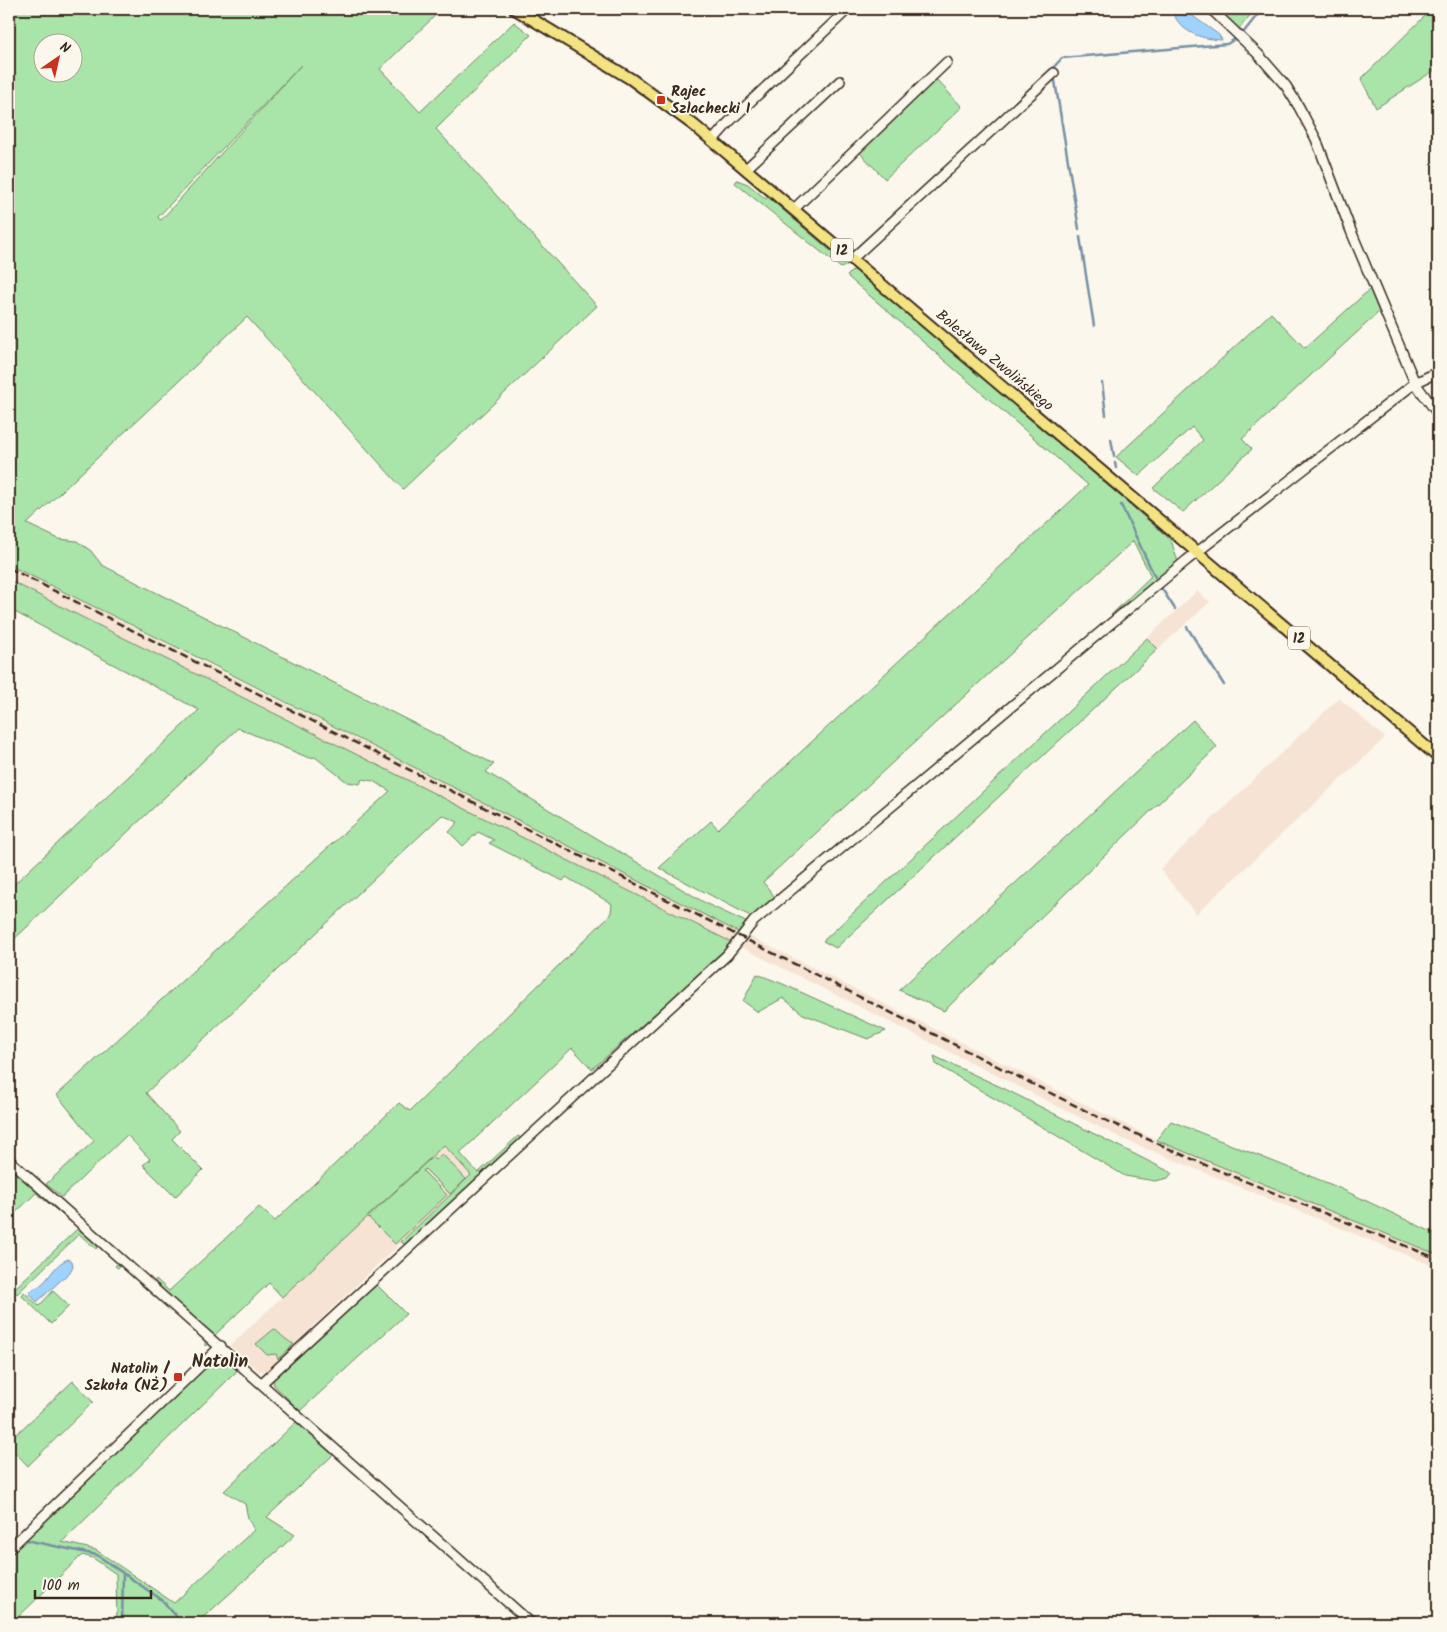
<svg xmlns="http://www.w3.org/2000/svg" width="1447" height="1632" viewBox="0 0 1447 1632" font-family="Kalam,sans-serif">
<rect width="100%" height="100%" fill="#fbf7ec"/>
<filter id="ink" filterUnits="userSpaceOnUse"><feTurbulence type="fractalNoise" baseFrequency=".02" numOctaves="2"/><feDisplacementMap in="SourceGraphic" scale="10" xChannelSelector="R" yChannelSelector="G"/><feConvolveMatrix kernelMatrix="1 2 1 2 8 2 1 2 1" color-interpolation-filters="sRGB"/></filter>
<g filter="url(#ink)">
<path fill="#f6e3d4" d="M 9,565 L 1156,1140 L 1438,1255 L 1438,1268 L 1123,1139 L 9,580 Z
M 1197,591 L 1210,602 L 1158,649 L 1147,638 Z
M 1339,698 L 1385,738 L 1196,914 L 1160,869 Z
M 443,1145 L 472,1175 L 266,1371 L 259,1371 L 230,1346 Z"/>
<path fill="#a9e4a9" stroke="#728764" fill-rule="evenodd" d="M 9,9 L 442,9 L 380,69 L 420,112 L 514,22 L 531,35 L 436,129 L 597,306 L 403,489 L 247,317 L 27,524 L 59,539 L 77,541 L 91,551 L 102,565 L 494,764 L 486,772 L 707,904 L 748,923 L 740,933 L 205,661 L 9,565 ZM 42,42 L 72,42 L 72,72 L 42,72 ZM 301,65 L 161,220 L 158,218 L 158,217 Z
M 1218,9 L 1255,9 L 1239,29 Z
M 1432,9 L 1438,9 L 1438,68 L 1376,108 L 1361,79 Z
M 936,79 L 962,107 L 885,179 L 859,152 Z
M 737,180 L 748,184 L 766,199 L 768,197 L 847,265 L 841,268 L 735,183 Z
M 853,270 L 858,270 L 1171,540 L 1178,562 L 1111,615 L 1151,576 L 1133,541 L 763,882 L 775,897 L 752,917 L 659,868 L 711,821 L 718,829 L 1088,485 L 847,276 Z
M 1370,289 L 1379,312 L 1242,439 L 1252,449 L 1183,512 L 1153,488 L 1203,440 L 1192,427 L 1139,476 L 1116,457 L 1271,313 L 1305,348 Z
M 9,580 L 66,609 L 731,942 L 722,955 L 592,1069 L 572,1048 L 460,1153 L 478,1173 L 518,1136 L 521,1138 L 406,1245 L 401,1242 L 471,1175 L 444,1145 L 282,1297 L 269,1283 L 215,1335 L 207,1330 L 154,1283 L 156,1279 L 169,1291 L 259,1207 L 275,1221 L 399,1103 L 410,1111 L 609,916 L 611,912 L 612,904 L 566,877 L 563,881 L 489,843 L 494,840 L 478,832 L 463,846 L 449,832 L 458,822 L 442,815 L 146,1093 L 180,1131 L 172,1139 L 203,1170 L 175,1197 L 143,1165 L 150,1159 L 127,1135 L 62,1197 L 46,1184 L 94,1141 L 57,1095 L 390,791 L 373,781 L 362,779 L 360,784 L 347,782 L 315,757 L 309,758 L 238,728 L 9,944 L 9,889 L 199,710 L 9,609 Z
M 1147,638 L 1158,649 L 836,948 L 823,941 Z
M 1193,720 L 1217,747 L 944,1011 L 899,990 Z
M 757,974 L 783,984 L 886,1031 L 868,1039 L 803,1014 L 783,998 L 758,1012 L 743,1001 Z
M 934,1056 L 1005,1089 L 1172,1173 L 1168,1178 L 1155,1181 L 1125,1176 L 936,1064 Z
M 1171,1121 L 1335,1186 L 1438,1235 L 1438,1255 L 1156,1140 Z
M 442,1154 L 466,1179 L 450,1194 L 425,1169 L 423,1171 L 447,1195 L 395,1244 L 368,1217 L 432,1157 L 435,1160 Z
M 9,1164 L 99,1243 L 96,1249 L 79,1234 L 17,1294 L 13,1290 L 78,1228 L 36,1193 L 9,1219 Z
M 120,1261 L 211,1342 L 205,1346 L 205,1340 L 120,1266 L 118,1268 L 115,1266 Z
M 376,1284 L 406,1314 L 300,1411 L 274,1385 L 273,1380 Z
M 53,1291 L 69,1306 L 51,1324 L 22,1296 L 24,1292 L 39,1306 Z
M 274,1329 C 281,1334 286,1341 294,1344 L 278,1359 L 276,1354 L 267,1355 L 256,1344 Z
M 218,1360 L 227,1361 L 237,1371 L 62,1542 L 96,1550 L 174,1603 L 254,1530 L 248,1518 L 245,1504 L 224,1491 L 296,1422 L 333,1455 L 267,1517 L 295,1535 L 197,1623 L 117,1623 L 116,1574 L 93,1558 L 82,1555 L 12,1623 L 9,1623 L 9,1556 L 208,1365 Z
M 73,1381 L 93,1402 L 28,1466 L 9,1446 L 9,1441 Z"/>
<path fill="#9fd3fd" stroke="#778fa4" d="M 1183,9 L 1219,35 L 1222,40 C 1203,39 1183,34 1174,15 Z
M 68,1259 L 72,1261 L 73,1266 L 70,1272 L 37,1302 L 29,1293 C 32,1289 37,1288 42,1284 C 51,1276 56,1263 68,1259 Z"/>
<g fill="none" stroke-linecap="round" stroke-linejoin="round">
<path stroke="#778fa4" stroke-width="2.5" d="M 1243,33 L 1262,9
M 1052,69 L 1062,58 L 1227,44 L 1235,39
M 1055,81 L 1079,229
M 1080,237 L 1094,326
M 1102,383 L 1106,415
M 1111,439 L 1114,456
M 1115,463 L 1116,468
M 1121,505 L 1155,577
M 1162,589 L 1175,609
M 1187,627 L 1224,685
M 9,1533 L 13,1535
M 26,1540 L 97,1555 L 162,1600 L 182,1623
M 122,1623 L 123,1573"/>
<g stroke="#3b2a1e" stroke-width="12">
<path id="minor" d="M 1211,9 L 1258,54 L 1286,86 L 1299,107 L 1316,139 L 1351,231 L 1415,383 L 1438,414
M 713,140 L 729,122 L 848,9
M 746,169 L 840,81
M 794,209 L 947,62
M 852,259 L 1054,73
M 9,1160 L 531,1623
M 262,1383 L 727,955 L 754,921 L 1187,560 L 1415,383 L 1438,372
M 9,1549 L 221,1346"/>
</g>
<g stroke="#3b2a1e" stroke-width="14">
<path id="major" d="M 515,9 L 631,79 L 695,126 L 1438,757"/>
</g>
<use href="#minor" stroke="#fbf7ec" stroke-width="9"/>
<use href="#major" stroke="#f4e382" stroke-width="10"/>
<path stroke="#3b2a1e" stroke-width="2.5" stroke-dasharray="8 4" stroke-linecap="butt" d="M 9,568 L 1096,1116 L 1210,1167 L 1438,1259"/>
</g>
</g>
<g fill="#c8321e" stroke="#fbf7ec" stroke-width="2">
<rect x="656" y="95" width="10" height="10" rx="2.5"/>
<rect x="173" y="1372" width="10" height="10" rx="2.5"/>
</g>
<g text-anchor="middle" stroke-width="4" stroke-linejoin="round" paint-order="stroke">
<g fill="#fbf7ec" stroke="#75685c" stroke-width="1">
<rect x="831" y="238.5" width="22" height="23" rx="4"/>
<rect x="1288" y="626.5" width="22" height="23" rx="4"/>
</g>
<g font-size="14" font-weight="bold" fill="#3b2a1e">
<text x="842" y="255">12</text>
<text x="1299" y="643">12</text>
</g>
<g font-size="15" font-weight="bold" fill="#3b2a1e" stroke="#fbf7ec" text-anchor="start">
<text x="671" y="96">Rajec<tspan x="671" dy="17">Szlachecki I</tspan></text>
<text x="168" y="1373" text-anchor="end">Natolin /<tspan x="168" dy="17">Szkoła (NŻ)</tspan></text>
</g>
<g font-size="15" fill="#3b2a1e" stroke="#fbf7ec">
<text transform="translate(995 360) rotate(40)" y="5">Bolesława Zwolińskiego</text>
</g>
<g font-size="18" font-weight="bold" fill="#3b2a1e" stroke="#fbf7ec">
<text x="220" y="1367">Natolin</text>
</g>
</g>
<rect width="1447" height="1632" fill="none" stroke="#fbf7ec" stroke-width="30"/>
<rect x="15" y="15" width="1417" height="1602" fill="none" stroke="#3b2a1e" stroke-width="2" filter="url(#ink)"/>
<g transform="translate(58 58) rotate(34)"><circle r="24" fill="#fbf7ec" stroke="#aea59a"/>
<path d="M0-4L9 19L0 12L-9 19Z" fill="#c8321e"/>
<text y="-8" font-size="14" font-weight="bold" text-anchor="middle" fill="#3b2a1e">N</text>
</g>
<path d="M35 1590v8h116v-8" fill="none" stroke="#3b2a1e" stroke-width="2.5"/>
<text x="42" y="1590" font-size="15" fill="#3b2a1e" stroke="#fbf7ec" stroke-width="4" paint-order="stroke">100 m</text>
</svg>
